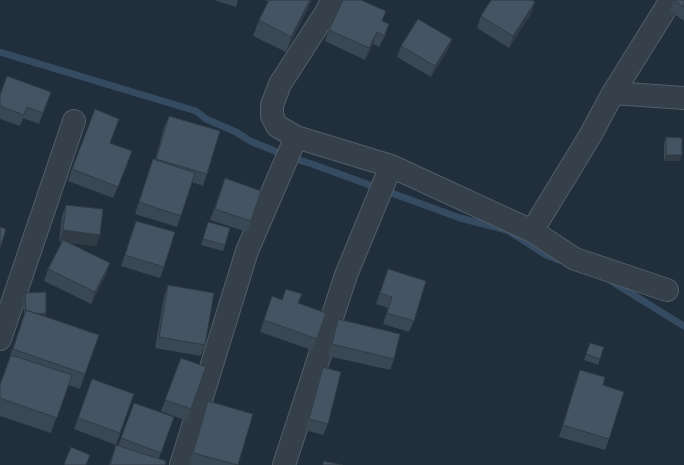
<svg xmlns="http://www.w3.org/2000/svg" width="684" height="465" viewBox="0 0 684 465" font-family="'Alegreya Sans',sans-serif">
<rect width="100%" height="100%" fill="#212e3b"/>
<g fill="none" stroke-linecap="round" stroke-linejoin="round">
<path stroke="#354b62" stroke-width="7" d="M 0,52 L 196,111 L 206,119 L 236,132 L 250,141 L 292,158 L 312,164 L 460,218 L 507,230 L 546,255 L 559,260
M 611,281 L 684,326"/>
<g stroke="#535e69" stroke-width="24">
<path id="minor" d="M 332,0 L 327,11 L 280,84 L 272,105 L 272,116 L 277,126 L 296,137 L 391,166 L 532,231 L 575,259 L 667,290
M 613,93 L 671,0
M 532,231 L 590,136 L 613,93 L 684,98
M 0,339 L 74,121
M 181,465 L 247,251 L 296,137
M 284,465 L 346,275 L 391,166"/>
</g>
<use href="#minor" stroke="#35404b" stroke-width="22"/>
</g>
<path fill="#3a4854" d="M 214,0 L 238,0 L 236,7 Z
M 265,0 L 312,0 L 286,52 L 253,36 L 259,20 L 268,2 Z
M 674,0 L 684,0 L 684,21 L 670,11 Z
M 535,2 L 531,14 L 509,48 L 477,28 L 481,16 Z
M 382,21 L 389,24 L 385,36 L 379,47 L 373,44 L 365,60 L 325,41 L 329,30 Z
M 452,39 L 448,50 L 431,77 L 397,57 L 401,46 Z
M 51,92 L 39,124 L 23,118 L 20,126 L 0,119 L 0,95 Z
M 169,116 L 207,174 L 203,186 L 192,182 L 177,227 L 135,214 L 153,159 L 155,160 L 164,127 Z
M 666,137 L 680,161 L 664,161 L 664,143 Z
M 110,143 L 128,163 L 113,198 L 68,181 L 72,169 Z
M 225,178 L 251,221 L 247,232 L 210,220 Z
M 66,205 L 100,235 L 96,246 L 70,243 L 110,263 L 106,274 L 91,304 L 44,281 L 48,269 L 62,242 L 59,242 L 62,216 Z
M 136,221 L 164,267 L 160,278 L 121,266 Z
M 208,222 L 225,245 L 223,251 L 201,245 Z
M 388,269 L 414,321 L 409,332 L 383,324 L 388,308 L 376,304 Z
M 168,285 L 205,345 L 201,356 L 155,348 L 164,296 Z
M 25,293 L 46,313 L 45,316 L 85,374 L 80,389 L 68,385 L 51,433 L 0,416 L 0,384 L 24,316 L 23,299 Z
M 272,296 L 282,300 L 298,303 L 326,313 L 312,350 L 260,332 Z
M 338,319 L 394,359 L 390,370 L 328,356 L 334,330 Z
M 590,343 L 604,347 L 598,365 L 584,360 Z
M 181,358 L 206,367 L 187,421 L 161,411 Z
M 323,367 L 328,424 L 323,435 L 305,430 L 319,378 Z
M 580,370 L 609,439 L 605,450 L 559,437 L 576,381 Z
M 92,379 L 134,394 L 116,445 L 74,429 Z
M 208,401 L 238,465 L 191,465 L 189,464 L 204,413 Z
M 134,403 L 174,417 L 159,458 L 165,465 L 109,465 L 116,445 L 118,446 Z"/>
<path fill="#303b45" d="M 310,0 L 312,0 L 286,52 L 291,37 Z
M 535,2 L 531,14 L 509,48 L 513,36 Z
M 389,24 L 385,36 L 379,47 L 384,36 Z
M 377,32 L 373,44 L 365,60 L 369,48 Z
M 452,39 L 448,50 L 431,77 L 435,66 Z
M 666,155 L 682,155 L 680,161 L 664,161 Z
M 63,230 L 100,235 L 96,246 L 59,242 Z
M 110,263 L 106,274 L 91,304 L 95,292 Z
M 46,313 L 44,319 L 26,314 Z"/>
<path fill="#445462" stroke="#303b45" d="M 269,0 L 310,0 L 291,37 L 259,20 Z
M 343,0 L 361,0 L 386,11 L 382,21 L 389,24 L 384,36 L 377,32 L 369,48 L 329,30 Z
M 491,0 L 532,0 L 535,2 L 513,36 L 481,16 Z
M 674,0 L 684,0 L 684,7 Z
M 418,19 L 452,39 L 435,66 L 401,46 Z
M 7,76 L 51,92 L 43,113 L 27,107 L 24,115 L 0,106 L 0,95 Z
M 95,109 L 119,119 L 110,143 L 132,151 L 118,187 L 72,169 Z
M 169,116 L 220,131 L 207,174 L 156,159 Z
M 666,137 L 682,138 L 682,155 L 666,155 Z
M 153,159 L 195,173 L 181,216 L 139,202 Z
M 225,178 L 261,191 L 251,221 L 215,209 Z
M 66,205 L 103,209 L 100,235 L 63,230 Z
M 136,221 L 175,232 L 164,267 L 125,255 Z
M 208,222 L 230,228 L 225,245 L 203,239 Z
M 0,227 L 6,229 L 0,249 Z
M 63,240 L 110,263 L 95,292 L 48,269 Z
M 388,269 L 426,281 L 414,321 L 387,313 L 392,297 L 380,293 Z
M 168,285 L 214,293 L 205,345 L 159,337 Z
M 286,289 L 302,294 L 298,303 L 326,313 L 317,339 L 264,320 L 272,296 L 282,300 Z
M 46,292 L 46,313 L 38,314 L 26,310 L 25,293 Z
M 26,310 L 99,335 L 85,374 L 13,349 Z
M 338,319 L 400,334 L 394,359 L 332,344 Z
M 590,343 L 604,347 L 600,359 L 586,354 Z
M 11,355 L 72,375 L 57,418 L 0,398 L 0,385 Z
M 181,358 L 206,367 L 191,409 L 165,400 Z
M 323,367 L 341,372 L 328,424 L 309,419 Z
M 580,370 L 605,377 L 603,385 L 624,392 L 609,439 L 563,425 Z
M 92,379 L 134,394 L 120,433 L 78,418 Z
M 208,401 L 253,414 L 238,465 L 193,453 Z
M 134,403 L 174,417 L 161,453 L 121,438 Z
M 116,445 L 166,461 L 165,465 L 110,465 Z
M 71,447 L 90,455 L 86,465 L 65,465 L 64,464 Z
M 323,461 L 343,465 L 323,465 Z"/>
</svg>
